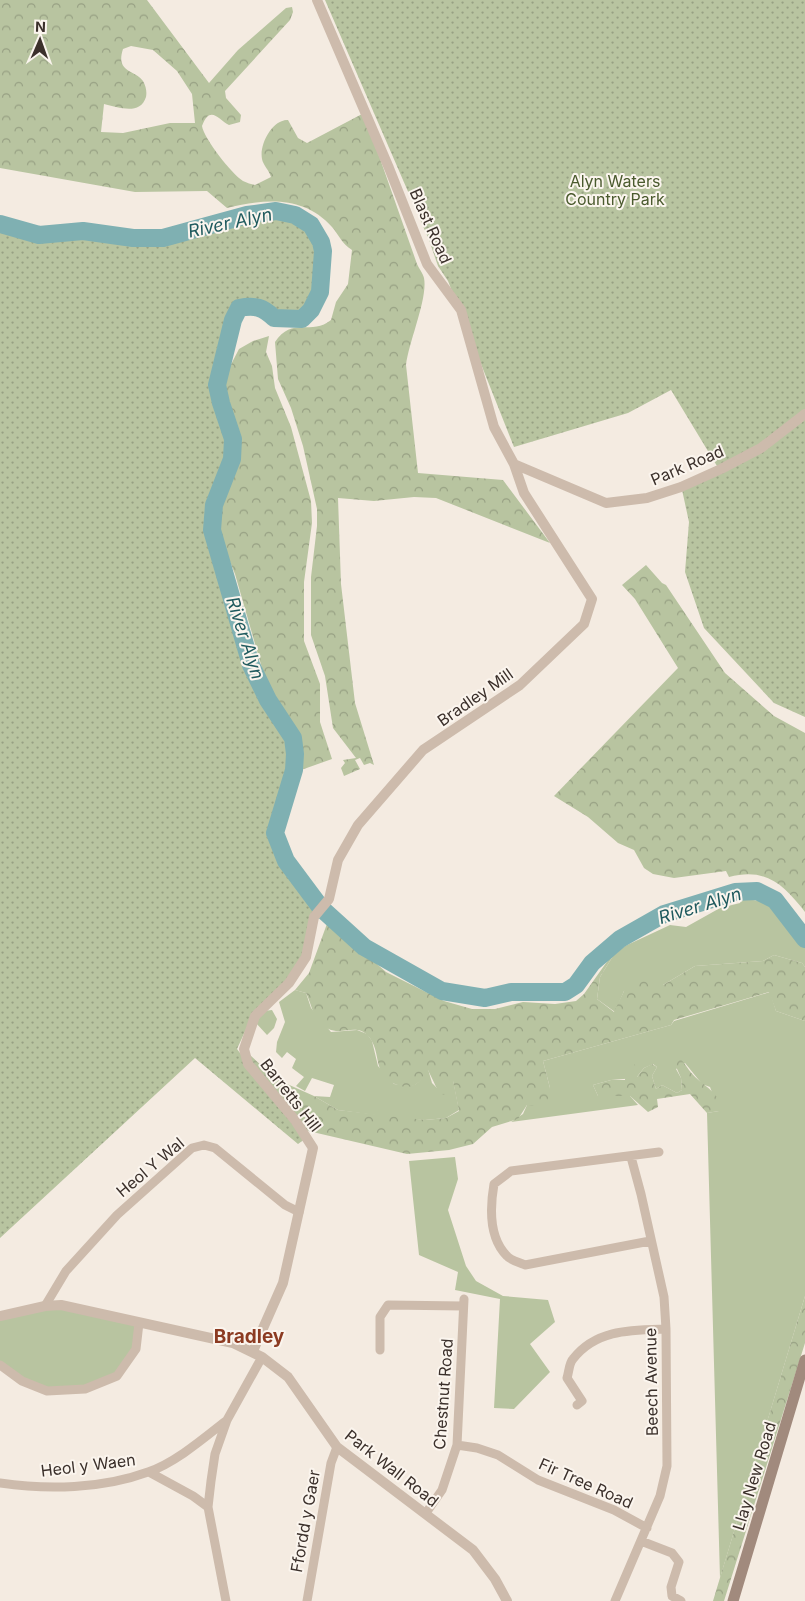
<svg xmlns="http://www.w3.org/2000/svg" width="805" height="1601" viewBox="0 0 805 1601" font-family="Inter,sans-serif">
<defs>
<pattern id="forest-crowns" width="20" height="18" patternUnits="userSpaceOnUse" patternTransform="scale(1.25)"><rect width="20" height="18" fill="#b8c4a0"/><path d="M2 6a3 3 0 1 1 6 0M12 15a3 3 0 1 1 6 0" fill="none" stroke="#97a083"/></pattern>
<pattern id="park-dots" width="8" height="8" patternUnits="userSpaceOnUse" patternTransform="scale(1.25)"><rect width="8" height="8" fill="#b8c4a0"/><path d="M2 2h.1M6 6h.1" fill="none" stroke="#97a083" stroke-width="1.8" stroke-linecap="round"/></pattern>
</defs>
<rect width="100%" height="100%" fill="#f4ebe1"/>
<path fill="#b8c4a0" d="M 742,899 C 749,900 758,900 765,902 C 781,907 789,936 805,944 L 805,967 L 802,963 L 774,955 L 763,961 L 695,966 L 663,985 L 624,991 L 615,1012 L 597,999 L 600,977 L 613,956 L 625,946 L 670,925 L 686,927 L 720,908 L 740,903 Z
M 295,990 L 306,993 L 311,1008 L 331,1032 L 357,1030 L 367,1034 L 372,1041 L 378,1066 L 394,1084 C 415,1088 416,1087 428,1069 L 432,1083 L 439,1090 L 453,1080 L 459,1110 L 446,1118 L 425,1120 L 405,1119 L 338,1110 L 314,1096 L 330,1097 L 334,1085 L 312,1078 L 305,1091 L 296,1086 L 304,1077 L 292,1068 L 296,1059 L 287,1052 L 282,1058 L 276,1052 L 277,1042 L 285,1022 L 279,1002 Z
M 770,992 L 776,1011 L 805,1021 L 805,1296 L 720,1578 L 707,1113 L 719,1111 L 710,1087 L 702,1084 L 685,1063 L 676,1069 L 681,1078 L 682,1090 L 677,1093 L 662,1085 L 656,1089 L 652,1076 L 657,1067 L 653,1064 L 644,1068 L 636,1078 L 611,1080 L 593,1085 L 598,1096 L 630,1096 L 638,1105 L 511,1122 L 523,1114 L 527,1105 L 550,1088 L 543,1061 L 671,1025 L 674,1021 Z
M 272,1010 L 277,1019 L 274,1028 L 267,1035 L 256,1023 L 264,1011 Z
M 455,1157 L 458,1179 L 448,1210 L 466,1266 L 476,1281 L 503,1296 L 548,1300 L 555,1322 L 530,1344 L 550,1372 L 514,1409 L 494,1408 L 500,1299 L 455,1290 L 458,1272 L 419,1255 L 409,1161 Z
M 45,1306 L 139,1323 L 136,1349 L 117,1376 L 85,1389 L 47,1391 L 0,1365 L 0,1316 Z"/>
<path fill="url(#forest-crowns)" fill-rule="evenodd" d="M 0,0 L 147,0 L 209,83 L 238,50 L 286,8 L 292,7 L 293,12 L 290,20 L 225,91 L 226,98 L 241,115 L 240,122 L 229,125 C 219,120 210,104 202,126 C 204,139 232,174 243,181 C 247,183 251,184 255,185 L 271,177 C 269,170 263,165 262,159 C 259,144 273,119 288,120 L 298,138 L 307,143 L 364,113 L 417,264 C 419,269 423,273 424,278 C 428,298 409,341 406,365 L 418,473 L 503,480 L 550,543 L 436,498 L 414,497 L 374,501 L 338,498 L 341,584 L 355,703 L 374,765 L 370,763 L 364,765 L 360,758 L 355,760 L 360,769 L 344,776 L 341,768 L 345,763 L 343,760 L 356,758 L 333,728 L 325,676 L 311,635 L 311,577 L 317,526 L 317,509 L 303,446 L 291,408 L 278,379 L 275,342 C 292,316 312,336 331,320 L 336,302 L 348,284 L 352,250 C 342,244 339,235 332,227 C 303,195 265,199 227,208 L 207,191 L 135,192 L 0,168 ZM 131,46 L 153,50 L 177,71 L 192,94 L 195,123 L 170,123 L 123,133 L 101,132 L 104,104 C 118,107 140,116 146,97 C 147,92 146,86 143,81 C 136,70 115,73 123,49 Z
M 269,336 L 266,352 L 272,366 L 275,388 L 291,427 L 311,501 L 312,523 L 304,582 L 304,641 L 320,684 L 320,722 L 332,759 L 301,770 L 298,737 L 266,682 L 235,574 L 221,540 L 220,505 L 229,485 L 239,441 L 238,429 L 225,390 L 226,374 L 239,349 L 253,341 Z
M 646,565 L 662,583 L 666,585 L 725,673 L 774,716 L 805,733 L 805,912 C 784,885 766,867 729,877 L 726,871 L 674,878 L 653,874 L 644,868 L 634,850 L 618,843 L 588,817 L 554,796 L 678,668 L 635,599 L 622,585 Z
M 328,921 L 386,972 L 444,1001 L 472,1009 L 495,1009 L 523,1002 L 555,1004 L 576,1001 L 584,994 L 611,956 L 613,956 L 600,977 L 597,999 L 614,1012 L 624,991 L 640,975 L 663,985 L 695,966 L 763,961 L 774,955 L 802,963 L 805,967 L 805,1021 L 776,1011 L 769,992 L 674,1020 L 671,1025 L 543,1061 L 550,1088 L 547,1107 L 527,1105 L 518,1119 L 492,1127 L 473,1144 L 449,1150 L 407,1154 L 304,1130 L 250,1063 L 250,1055 L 276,1079 L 314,1096 L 338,1110 L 425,1120 L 446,1118 L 459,1111 L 453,1081 L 444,1095 L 439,1093 L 428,1070 C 422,1080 415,1090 401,1086 C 369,1078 384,1051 367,1035 C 354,1021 335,1042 319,1021 C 312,1013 311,1003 306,993 L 295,990 L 309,973 Z
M 679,1058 C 684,1062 686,1066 689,1070 C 699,1084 715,1088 721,1105 L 719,1111 L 707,1113 L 690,1094 L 657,1099 L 658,1107 L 648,1112 L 630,1096 L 598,1096 L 593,1085 L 611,1080 L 625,1080 L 626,1067 L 634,1064 L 638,1069 L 637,1077 L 644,1068 L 652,1064 L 657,1067 L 652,1076 L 656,1089 L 662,1085 L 677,1093 L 682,1090 L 681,1078 L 674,1062 Z
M 805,1296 L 805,1343 L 724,1601 L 713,1601 Z"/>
<path fill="url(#park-dots)" d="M 325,0 L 805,0 L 805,717 L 774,703 L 704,628 L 685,572 L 689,522 L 681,485 L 717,466 L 671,390 L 628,413 L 514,447 L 448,281 L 438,266 L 429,240 L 323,251 C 322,278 322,299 302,319 L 274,318 C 263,307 255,305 239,308 L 217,385 L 221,404 L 233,439 L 232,459 L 214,505 L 212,530 L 251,665 L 268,700 L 293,738 L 295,754 L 294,770 L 275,833 L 286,861 L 321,908 L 304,956 L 289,983 L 253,1014 L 237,1049 L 305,1139 L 298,1144 L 195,1058 L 0,1238 L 0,224 C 12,228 28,235 40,235 C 54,235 69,231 83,231 C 109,232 135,241 163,238 C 210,233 303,175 323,251 L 429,240 Z"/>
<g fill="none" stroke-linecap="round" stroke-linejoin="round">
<path stroke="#7fb0b2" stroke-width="18" d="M 0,224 L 39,235 L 83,231 L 133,238 L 163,238 L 247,215 L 276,211 L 295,215 L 311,225 L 321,242 L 323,251 L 320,292 L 311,310 L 302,319 L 274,318 C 263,307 255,305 239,308 L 233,320 L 217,385 L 221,403 L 233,439 L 232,459 L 214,505 L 212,530 L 251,665 L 268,700 L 293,738 L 295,754 L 294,770 L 275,833 L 286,861 L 321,908 L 364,947 L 442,991 L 485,998 L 511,992 L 565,992 L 576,985 L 592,963 L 620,939 L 664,914 L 735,892 L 757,891 L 775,900 L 805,939"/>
<path stroke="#cdbbac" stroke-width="9" d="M 650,1241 L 525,1265 C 520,1262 511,1261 507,1256 C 489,1238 490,1207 494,1184 L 511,1171 L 659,1152
M 45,1306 L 66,1271 L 117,1215 L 192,1148 L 204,1145 L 215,1148 L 285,1205 L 299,1212
M 380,1350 L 380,1317 L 388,1305 L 463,1306
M 0,1365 L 22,1381 L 47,1391 L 85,1389 L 117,1376 L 136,1349 L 139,1323
M 577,1405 L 582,1401 L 567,1378 C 569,1372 569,1363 573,1359 C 596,1329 632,1330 666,1329
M 457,1445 L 477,1448 L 498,1455 L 538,1480 L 614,1510 L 647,1528
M 149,1472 L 193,1496 L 208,1507
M 0,1483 C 47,1490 102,1489 148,1472 C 175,1463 204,1438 227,1420
M 426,1513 L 442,1490 L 457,1445 L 464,1299
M 641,1541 L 672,1553 L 679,1562 L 671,1587 L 672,1596 L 681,1601
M 226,1601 L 208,1507 L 211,1481 L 215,1454 L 227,1420 L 262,1357
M 307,1601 L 331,1463 L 337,1447
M 615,1601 L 660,1496 L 667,1466 L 666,1329 L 664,1297 L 641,1194 L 631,1157"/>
<path stroke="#cdbbac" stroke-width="10" d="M 514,464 L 606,503 L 647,498 L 681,487 L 721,469 L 761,448 L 805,414
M 0,1316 L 45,1306 L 61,1305 L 233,1343 L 262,1357 L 288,1377 L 337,1447 L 473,1550 L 495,1579 L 507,1601
M 253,1351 L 283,1283 L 313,1148 L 295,1120 L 248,1064 L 244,1049 L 255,1016 L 289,983 L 306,957 L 314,917 L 329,899 L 338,860 L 358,825 L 423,750 L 520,685 L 584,624 L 592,599 L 524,493 L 514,464 L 494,427 L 461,310 L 427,264 L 389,168 L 317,0"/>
<path stroke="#a18a7d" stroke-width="11" d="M 733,1601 L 805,1360"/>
</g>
<g text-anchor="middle" stroke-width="4" stroke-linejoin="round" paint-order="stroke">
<g font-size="16" fill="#4a5a2e" stroke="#fbf5ee">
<text x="615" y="187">Alyn Waters<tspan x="615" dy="18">Country Park</tspan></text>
</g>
<g font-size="16" fill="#3b302b" stroke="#fbf5ee">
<text transform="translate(431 226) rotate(66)" y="6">Blast Road</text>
<text transform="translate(687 465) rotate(-23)" y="6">Park Road</text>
<text transform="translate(475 697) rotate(-35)" y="6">Bradley Mill</text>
<text transform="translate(291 1095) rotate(52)" y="6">Barretts Hill</text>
<text transform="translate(150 1167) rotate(-40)" y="6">Heol Y Wal</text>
<text transform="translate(651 1382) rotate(-91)" y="6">Beech Avenue</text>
<text transform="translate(443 1394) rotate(-86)" y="6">Chestnut Road</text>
<text transform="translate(88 1465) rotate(-7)" y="6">Heol y Waen</text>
<text transform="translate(392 1468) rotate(38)" y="6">Park Wall Road</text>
<text transform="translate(754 1476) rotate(-73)" y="6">Llay New Road</text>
<text transform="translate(586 1483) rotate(24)" y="6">Fir Tree Road</text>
<text transform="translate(305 1521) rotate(-80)" y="6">Ffordd y Gaer</text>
</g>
<g font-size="18" font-style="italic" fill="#1f5a5e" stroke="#fbf5ee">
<text transform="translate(230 223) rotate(-12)" y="6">River Alyn</text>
<text transform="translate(245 638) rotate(72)" y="6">River Alyn</text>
<text transform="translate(700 906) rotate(-17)" y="6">River Alyn</text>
</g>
<g font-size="19" font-weight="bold" fill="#8c3b22" stroke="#fbf5ee">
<text x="249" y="1343">Bradley</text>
</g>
</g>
<g transform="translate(40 40) rotate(2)" stroke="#fbf5ee" stroke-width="4" paint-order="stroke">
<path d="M0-4L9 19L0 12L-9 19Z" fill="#3b302b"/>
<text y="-8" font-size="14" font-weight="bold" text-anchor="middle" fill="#3b302b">N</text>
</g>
</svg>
